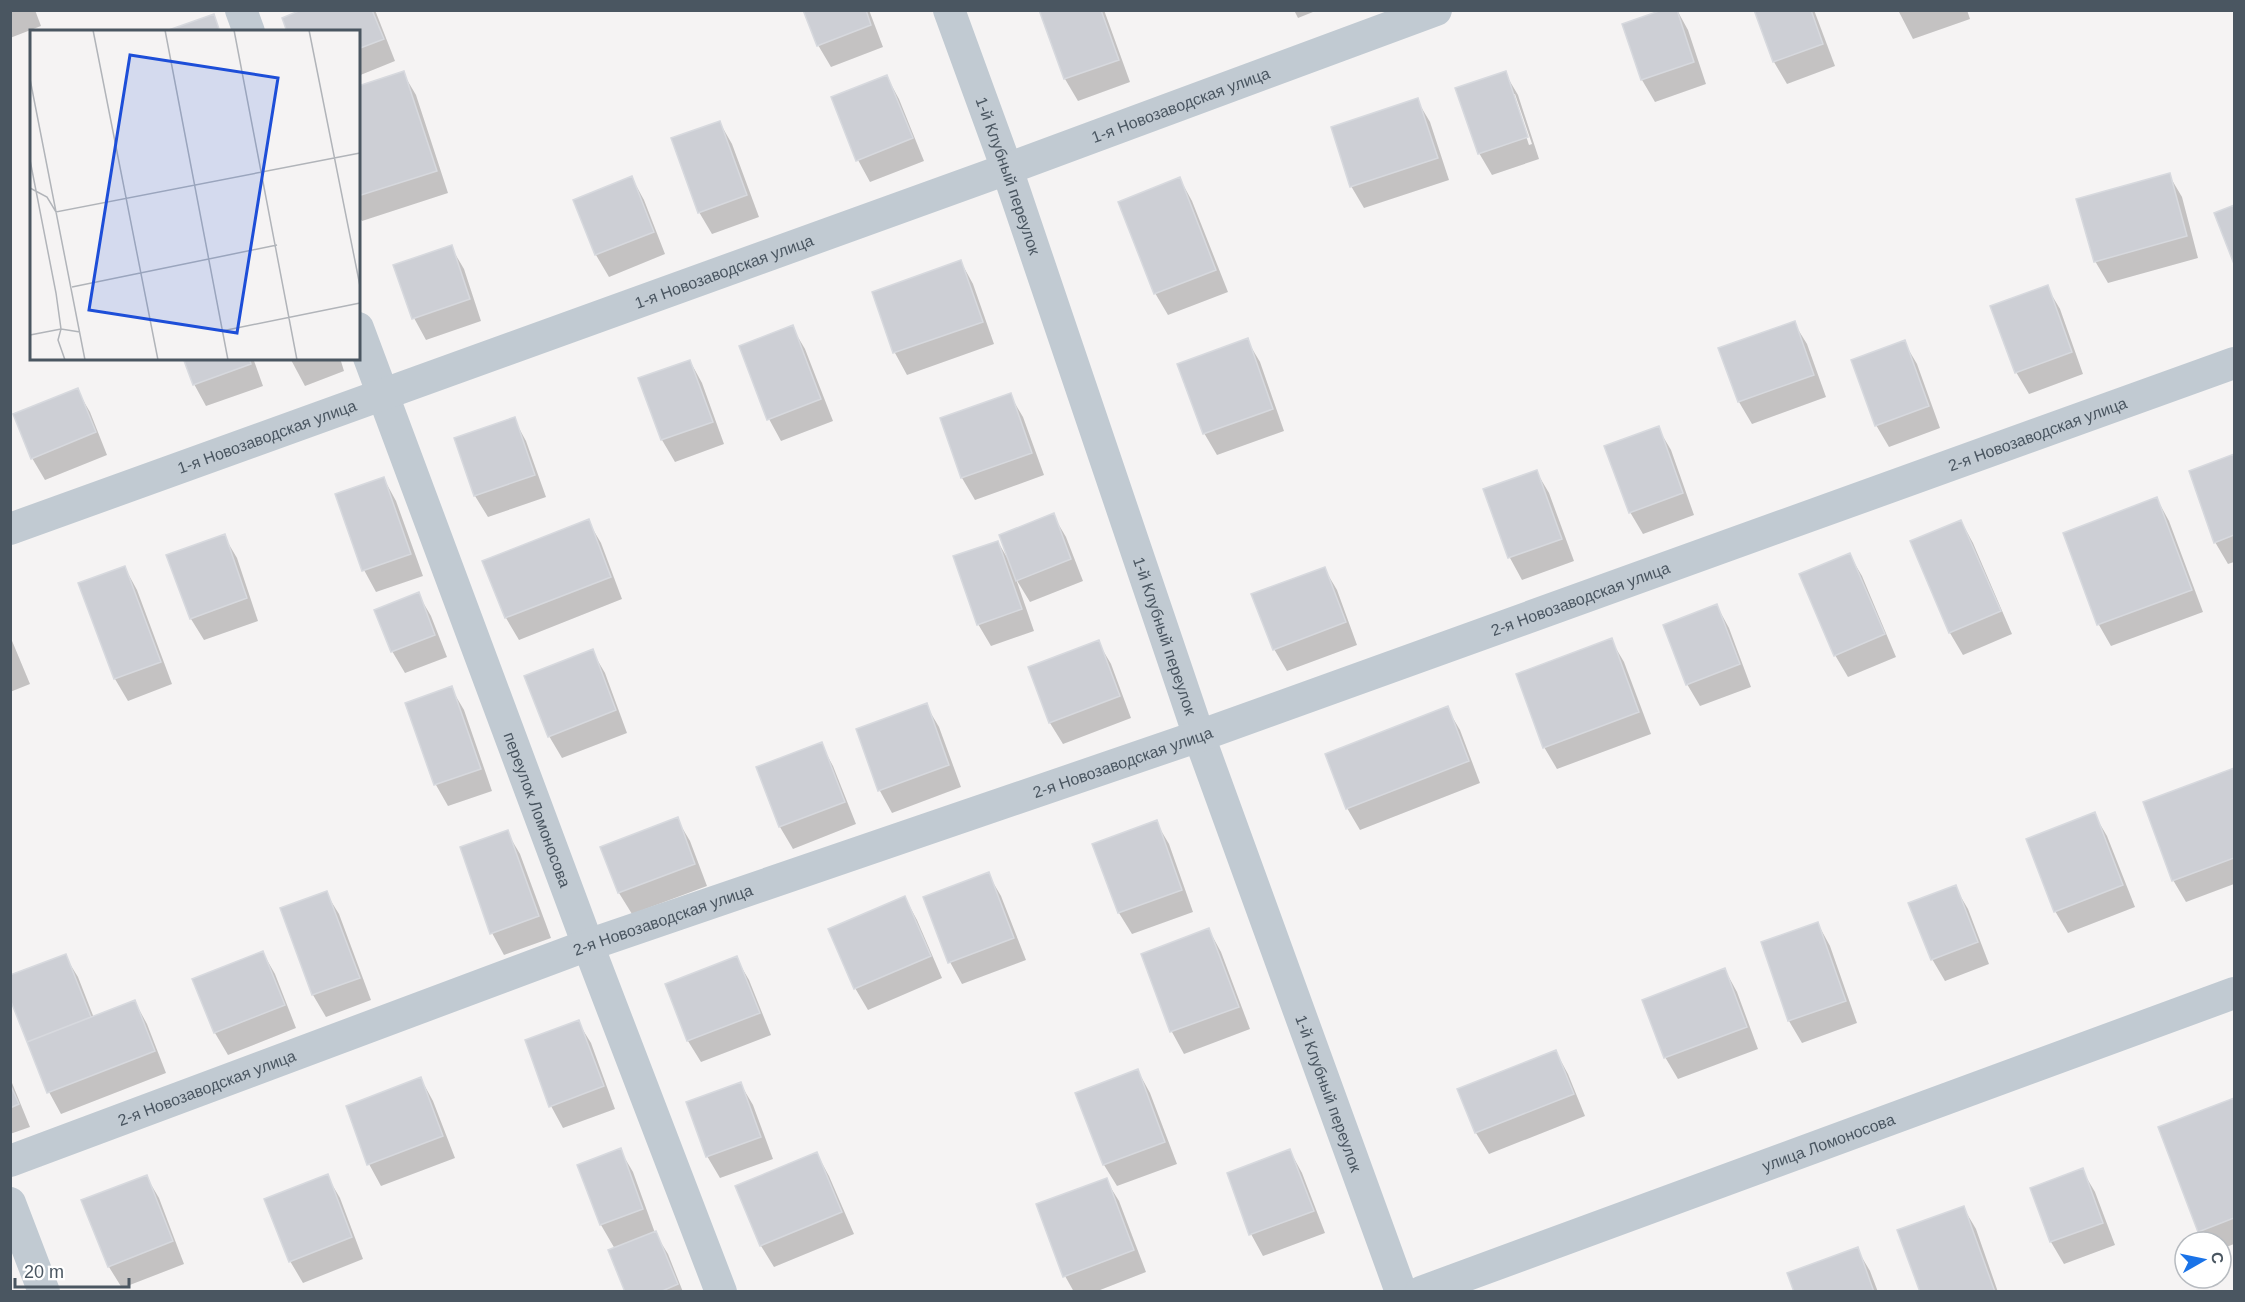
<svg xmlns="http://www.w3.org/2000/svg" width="2245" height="1302" viewBox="0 0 2245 1302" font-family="Arial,sans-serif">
<rect width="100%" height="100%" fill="#f5f3f3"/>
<path fill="#0003" fill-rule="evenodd" d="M 10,10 L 35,10 L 41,26 L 10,38 Z
M 305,10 L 375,10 L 395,61 L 358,76 L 358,32 Z
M 805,10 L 869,10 L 883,47 L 831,67 L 818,45 Z
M 1041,10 L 1104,10 L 1130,82 L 1078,101 L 1065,79 Z
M 1294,10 L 1318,10 L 1298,18 Z
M 1677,10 L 1688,30 L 1706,84 L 1655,102 L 1642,80 L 1624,25 Z
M 1756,10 L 1814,10 L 1835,66 L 1787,84 L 1774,62 Z
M 1898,10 L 1967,10 L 1970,19 L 1913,39 Z
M 403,73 L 416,95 L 448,193 L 362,221 L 358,216 L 358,87 Z
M 1505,73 L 1518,95 L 1539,159 L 1492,175 L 1479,153 ZM 1512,94 L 1515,94 L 1532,144 L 1529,145 Z
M 887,77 L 899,99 L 924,161 L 870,182 L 858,160 Z
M 1417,100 L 1430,122 L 1449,180 L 1364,208 L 1351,186 Z
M 720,123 L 732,144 L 759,217 L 712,234 L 699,212 Z
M 2169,175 L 2182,197 L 2198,258 L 2108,283 L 2095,261 Z
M 632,178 L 644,200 L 665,254 L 609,277 L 596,255 L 575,201 Z
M 1180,179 L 1192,201 L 1228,292 L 1168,315 L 1155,293 Z
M 2234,206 L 2234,260 L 2216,214 Z
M 451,247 L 464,269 L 481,321 L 426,340 L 414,318 Z
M 961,262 L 973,284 L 994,344 L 907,375 L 895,353 L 874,292 Z
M 2047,287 L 2060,309 L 2083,374 L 2029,394 L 2016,372 Z
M 1794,323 L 1807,344 L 1826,397 L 1752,424 L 1739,402 L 1720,349 Z
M 792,327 L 805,349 L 833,421 L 781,441 L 769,419 Z
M 1247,340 L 1260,362 L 1284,431 L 1217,455 L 1204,433 Z
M 1904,342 L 1917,364 L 1940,428 L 1889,447 L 1876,425 Z
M 185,358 L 253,358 L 263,386 L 206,406 L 194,384 Z
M 290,358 L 340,358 L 344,371 L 305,386 Z
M 690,361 L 702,383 L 724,444 L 675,462 L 662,440 L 640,379 Z
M 77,390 L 90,412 L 107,455 L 45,480 L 32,458 Z
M 1010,395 L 1023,417 L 1044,475 L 975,500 L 962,478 L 942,419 Z
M 514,419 L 526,441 L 546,497 L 488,517 L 475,496 L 456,439 Z
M 1658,428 L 1671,450 L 1694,515 L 1643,534 L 1630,512 Z
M 2234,456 L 2234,562 L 2228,564 L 2215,542 L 2190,472 Z
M 1536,471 L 1549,493 L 1574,561 L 1522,580 L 1510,558 L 1485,490 Z
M 384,479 L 396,501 L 423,576 L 376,592 L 364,570 Z
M 2157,499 L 2169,521 L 2203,612 L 2111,646 L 2099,625 L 2065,534 Z
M 1053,515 L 1066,537 L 1083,581 L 1030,602 L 1016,579 L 1034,631 L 991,646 L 978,624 L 998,542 L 1009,561 Z
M 588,521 L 601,543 L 622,599 L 519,640 L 506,618 L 484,562 Z
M 1961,521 L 1973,543 L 2012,634 L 1963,655 L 1950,633 L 1912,542 Z
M 224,536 L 237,558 L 258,621 L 204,640 L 191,619 Z
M 1849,554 L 1862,576 L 1896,657 L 1848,677 L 1835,655 Z
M 125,568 L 137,590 L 172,684 L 128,701 L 115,679 L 80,584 Z
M 1324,568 L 1337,590 L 1357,645 L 1287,671 L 1274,649 Z
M 418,594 L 431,616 L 447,657 L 405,673 L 392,651 Z
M 1717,606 L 1729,628 L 1751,687 L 1700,706 L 1687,684 Z
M 10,636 L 30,684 L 10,692 Z
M 1611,640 L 1624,662 L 1651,734 L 1557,769 L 1544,747 Z
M 1098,642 L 1111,664 L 1131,718 L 1063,744 L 1050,723 L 1030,668 Z
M 592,651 L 605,673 L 627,733 L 562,758 L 549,736 Z
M 451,688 L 464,710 L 492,791 L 448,806 L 436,785 L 407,704 Z
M 926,705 L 939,727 L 961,787 L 892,813 L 880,791 L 858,730 Z
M 1447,708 L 1460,730 L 1480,783 L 1360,830 L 1347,808 Z
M 821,744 L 833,766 L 856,824 L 793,849 L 780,827 L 758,768 Z
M 2233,770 L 2234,884 L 2186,902 L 2173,880 Z
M 2094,814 L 2107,836 L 2135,907 L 2068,933 L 2055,911 Z
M 677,819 L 690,841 L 707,886 L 632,914 L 619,893 Z
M 1156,822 L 1169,844 L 1193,912 L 1132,934 L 1119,913 Z
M 507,832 L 520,854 L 551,938 L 504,955 L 492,933 Z
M 988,874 L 1001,896 L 1026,960 L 962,984 L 950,962 L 925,898 Z
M 1955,887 L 1968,909 L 1989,964 L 1945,981 L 1932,959 Z
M 326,893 L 339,914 L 371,1000 L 326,1017 L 313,995 L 282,909 Z
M 905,898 L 917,920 L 942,978 L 868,1010 L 855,988 Z
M 1818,924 L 1830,946 L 1857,1023 L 1802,1043 L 1789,1021 L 1763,943 Z
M 1209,930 L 1221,952 L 1250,1029 L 1184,1054 L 1172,1032 L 1143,955 Z
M 263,953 L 275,974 L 296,1028 L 228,1055 L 215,1033 L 194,980 Z
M 65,956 L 78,977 L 94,1018 L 135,1002 L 147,1024 L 166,1073 L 61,1114 L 49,1092 L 10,995 Z
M 736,958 L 749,980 L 771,1035 L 701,1062 L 688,1041 L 667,985 Z
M 1725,970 L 1737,992 L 1758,1049 L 1678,1079 L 1665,1057 Z
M 578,1022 L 591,1043 L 615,1109 L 563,1128 L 551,1106 Z
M 1556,1052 L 1568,1074 L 1585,1116 L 1489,1154 L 1476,1133 L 1459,1090 Z
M 1138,1071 L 1150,1093 L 1177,1164 L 1117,1186 L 1104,1165 L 1077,1094 Z
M 10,1078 L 30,1127 L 10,1134 Z
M 421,1079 L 433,1101 L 455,1158 L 381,1186 L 369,1164 Z
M 740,1083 L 753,1105 L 773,1159 L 720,1178 L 707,1156 Z
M 2234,1099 L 2234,1244 L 2221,1249 L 2221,1242 L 2205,1242 L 2199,1231 L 2160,1128 Z
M 620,1150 L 633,1172 L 655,1233 L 668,1254 L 683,1292 L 626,1292 L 615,1249 L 601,1225 L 579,1166 Z
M 1290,1151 L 1302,1173 L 1325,1233 L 1263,1256 L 1251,1234 Z
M 817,1154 L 829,1176 L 854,1234 L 774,1267 L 761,1246 Z
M 2082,1170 L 2095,1192 L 2115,1245 L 2064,1264 L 2051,1242 L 2032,1189 Z
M 146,1176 L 159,1198 L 184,1264 L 122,1288 L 109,1267 L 83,1201 Z
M 327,1176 L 340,1198 L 363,1259 L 303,1283 L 290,1261 Z
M 1106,1180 L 1119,1201 L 1146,1272 L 1095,1292 L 1074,1292 L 1065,1276 Z
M 1963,1207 L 1976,1229 L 1998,1292 L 1921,1292 Z
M 1857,1249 L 1870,1271 L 1878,1292 L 1796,1292 Z"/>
<path fill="#cdcfd5" stroke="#d7d9de" stroke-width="1.5" d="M 301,10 L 372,10 L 384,39 L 358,49 L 358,32 L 287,32 L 282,18 Z
M 803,10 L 866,10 L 871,25 L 817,46 Z
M 1039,10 L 1101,10 L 1119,60 L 1064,79 Z
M 1662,10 L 1677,10 L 1694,62 L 1641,80 L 1622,24 Z
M 1754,10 L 1811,10 L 1823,44 L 1773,62 Z
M 214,14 L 220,32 L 163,32 Z
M 404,71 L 437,171 L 358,196 L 358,86 Z
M 1506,71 L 1528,137 L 1478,154 L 1455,88 Z
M 887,75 L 913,138 L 856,161 L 831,97 Z
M 1418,98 L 1438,158 L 1350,187 L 1331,127 Z
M 720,121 L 747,195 L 698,213 L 671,138 Z
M 2170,173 L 2187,236 L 2094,262 L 2076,199 Z
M 632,176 L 654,232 L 595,255 L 573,200 Z
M 1180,177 L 1216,270 L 1154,294 L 1118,202 Z
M 2234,205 L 2234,264 L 2214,213 Z
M 452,245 L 470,299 L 412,319 L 393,265 Z
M 961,260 L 983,322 L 893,353 L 872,292 Z
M 2048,285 L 2072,352 L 2015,373 L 1990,306 Z
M 1795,321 L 1814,375 L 1738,402 L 1718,348 Z
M 793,325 L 821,399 L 767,420 L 739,346 Z
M 1248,338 L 1273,409 L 1203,434 L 1177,364 Z
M 1905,340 L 1929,406 L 1875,426 L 1851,360 Z
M 183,358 L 249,358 L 251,364 L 193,385 Z
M 690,360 L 713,422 L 661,440 L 638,378 Z
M 78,388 L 96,432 L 31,459 L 13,414 Z
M 1011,393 L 1032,453 L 961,478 L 940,418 Z
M 515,417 L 535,475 L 474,496 L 454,438 Z
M 1659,426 L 1683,493 L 1629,513 L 1604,446 Z
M 2234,454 L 2234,535 L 2214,543 L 2189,471 Z
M 1537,470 L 1562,539 L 1508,558 L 1483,489 Z
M 384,477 L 411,554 L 362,571 L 335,494 Z
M 2157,497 L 2192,590 L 2097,625 L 2063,533 Z
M 1054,513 L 1071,559 L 1016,581 L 999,535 Z
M 589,519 L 611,577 L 505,618 L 482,561 Z
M 1961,520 L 2001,611 L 1949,633 L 1910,541 Z
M 225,534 L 247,598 L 190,619 L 166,555 Z
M 998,541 L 1022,609 L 977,625 L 953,556 Z
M 1850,553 L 1885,634 L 1834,656 L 1799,574 Z
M 125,566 L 161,662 L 114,679 L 78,583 Z
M 1325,567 L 1346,622 L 1273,650 L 1251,594 Z
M 419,592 L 435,635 L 391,652 L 374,610 Z
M 1717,604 L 1740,664 L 1686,685 L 1663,625 Z
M 1612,638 L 1639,712 L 1543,748 L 1516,674 Z
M 1099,640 L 1120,696 L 1049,723 L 1028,667 Z
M 593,649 L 616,710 L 548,737 L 524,676 Z
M 452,686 L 481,769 L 434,785 L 405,703 Z
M 927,703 L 949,765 L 878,791 L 856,729 Z
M 1448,706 L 1469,761 L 1346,809 L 1325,754 Z
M 822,742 L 845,802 L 779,827 L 756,767 Z
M 2234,768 L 2234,858 L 2172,881 L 2143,802 Z
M 2095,812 L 2123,885 L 2054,912 L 2026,839 Z
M 678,817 L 695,864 L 618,893 L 600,847 Z
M 1157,820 L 1182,890 L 1118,913 L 1092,844 Z
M 508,830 L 539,916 L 490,934 L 460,847 Z
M 989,872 L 1014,938 L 948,963 L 923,897 Z
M 1956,885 L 1978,942 L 1931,960 L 1908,903 Z
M 327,891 L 360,978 L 312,995 L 280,908 Z
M 905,896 L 931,956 L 854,989 L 828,929 Z
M 1818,922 L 1846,1001 L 1788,1021 L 1761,942 Z
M 1209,928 L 1239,1007 L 1170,1032 L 1141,954 Z
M 263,951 L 285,1005 L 214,1033 L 192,979 Z
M 66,954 L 91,1017 L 27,1042 L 10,999 L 10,975 Z
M 737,956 L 760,1013 L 687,1041 L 665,984 Z
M 1725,968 L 1747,1027 L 1664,1058 L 1642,1000 Z
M 135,1000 L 155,1051 L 47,1093 L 27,1042 Z
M 579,1020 L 604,1086 L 549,1107 L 525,1040 Z
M 1556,1050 L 1574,1094 L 1475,1133 L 1457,1089 Z
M 1138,1069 L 1165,1142 L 1103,1165 L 1075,1093 Z
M 421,1077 L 443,1136 L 367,1165 L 346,1106 Z
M 741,1082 L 761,1137 L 706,1157 L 686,1102 Z
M 10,1084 L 19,1104 L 10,1108 Z
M 2234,1098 L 2234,1218 L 2198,1232 L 2158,1127 Z
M 621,1148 L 643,1209 L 600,1225 L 577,1165 Z
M 1290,1149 L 1314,1211 L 1249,1235 L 1227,1173 Z
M 817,1152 L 842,1212 L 760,1246 L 735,1186 Z
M 2083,1168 L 2103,1223 L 2050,1242 L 2030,1188 Z
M 328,1174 L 352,1237 L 289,1262 L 264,1199 Z
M 147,1175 L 173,1241 L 108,1267 L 81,1200 Z
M 1107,1178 L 1134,1250 L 1063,1277 L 1036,1204 Z
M 1964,1206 L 1995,1292 L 1920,1292 L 1897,1230 Z
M 656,1231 L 678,1284 L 660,1292 L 625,1292 L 608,1250 Z
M 1858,1247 L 1874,1292 L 1794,1292 L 1787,1273 Z"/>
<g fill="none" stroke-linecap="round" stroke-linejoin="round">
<g stroke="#c1cad2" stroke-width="32">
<path d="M 241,10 L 249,32"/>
<path id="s1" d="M 949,10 L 1007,169 L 1199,736 L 1401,1292"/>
<path id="s2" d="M 358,328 L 588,945 L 721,1292"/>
<path id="s3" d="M 10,529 L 1007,169 L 1436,10"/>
<path id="s4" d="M 10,1161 L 588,945 L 1199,736 L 2234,363"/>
<path d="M 10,1203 L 44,1292"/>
<path id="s5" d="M 1421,1292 L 2234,993"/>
</g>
</g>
<g text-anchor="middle" stroke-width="4.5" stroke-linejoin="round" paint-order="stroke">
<g font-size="16" fill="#4a5661" stroke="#fff">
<text dy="6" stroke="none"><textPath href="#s3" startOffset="1245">1-я Новозаводская улица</textPath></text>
<text dy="6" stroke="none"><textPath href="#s1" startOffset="176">1-й Клубный переулок</textPath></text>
<text dy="6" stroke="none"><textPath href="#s3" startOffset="759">1-я Новозаводская улица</textPath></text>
<text dy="6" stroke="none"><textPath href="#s4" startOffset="2154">2-я Новозаводская улица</textPath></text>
<text dy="6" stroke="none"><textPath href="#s3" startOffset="273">1-я Новозаводская улица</textPath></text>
<text dy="6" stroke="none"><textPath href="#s4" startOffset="1668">2-я Новозаводская улица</textPath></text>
<text dy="6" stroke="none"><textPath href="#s1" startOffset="662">1-й Клубный переулок</textPath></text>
<text dy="6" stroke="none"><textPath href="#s4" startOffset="1182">2-я Новозаводская улица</textPath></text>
<text dy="6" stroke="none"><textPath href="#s2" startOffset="514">переулок Ломоносова</textPath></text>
<text dy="6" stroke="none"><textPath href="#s4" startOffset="696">2-я Новозаводская улица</textPath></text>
<text dy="6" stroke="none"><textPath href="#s4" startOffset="210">2-я Новозаводская улица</textPath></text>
<text dy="6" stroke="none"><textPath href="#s1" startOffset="1148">1-й Клубный переулок</textPath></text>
<text dy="6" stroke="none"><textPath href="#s5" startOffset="434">улица Ломоносова</textPath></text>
</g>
</g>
<g transform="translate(30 30)">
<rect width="330" height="330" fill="#f5f3f3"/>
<path fill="none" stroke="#b1b4b9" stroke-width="1.5" d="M 63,0 L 128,330M 135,0 L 198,330M 204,0 L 267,330M 279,0 L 330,256M 0,49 L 55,330M 0,130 L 26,263 L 31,299 L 28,310 L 35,330M 0,158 L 17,167 L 26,182 L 330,123M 42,257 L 247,215M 192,301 L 330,273M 0,305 L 31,299 L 50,302"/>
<path fill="#1d4ed8" fill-opacity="0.15" stroke="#1d4ed8" stroke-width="3" d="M 100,25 L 248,48 L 207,303 L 59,280 Z"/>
<rect width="330" height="330" fill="none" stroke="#4a5661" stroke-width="3"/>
</g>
<rect width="2245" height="1302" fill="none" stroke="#4a5661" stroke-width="24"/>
<g transform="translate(2203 1260) rotate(81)"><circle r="28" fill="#ffffff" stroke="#b7bbc0" stroke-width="1.5"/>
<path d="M0-4.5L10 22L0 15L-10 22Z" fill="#1a73e8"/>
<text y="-9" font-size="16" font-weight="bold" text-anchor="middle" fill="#4a5661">С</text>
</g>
<path d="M15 1278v9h114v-9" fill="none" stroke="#4a5661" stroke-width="3"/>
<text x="24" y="1278" font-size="18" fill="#4a5661" stroke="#ffffff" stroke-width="4.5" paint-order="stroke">20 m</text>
</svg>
